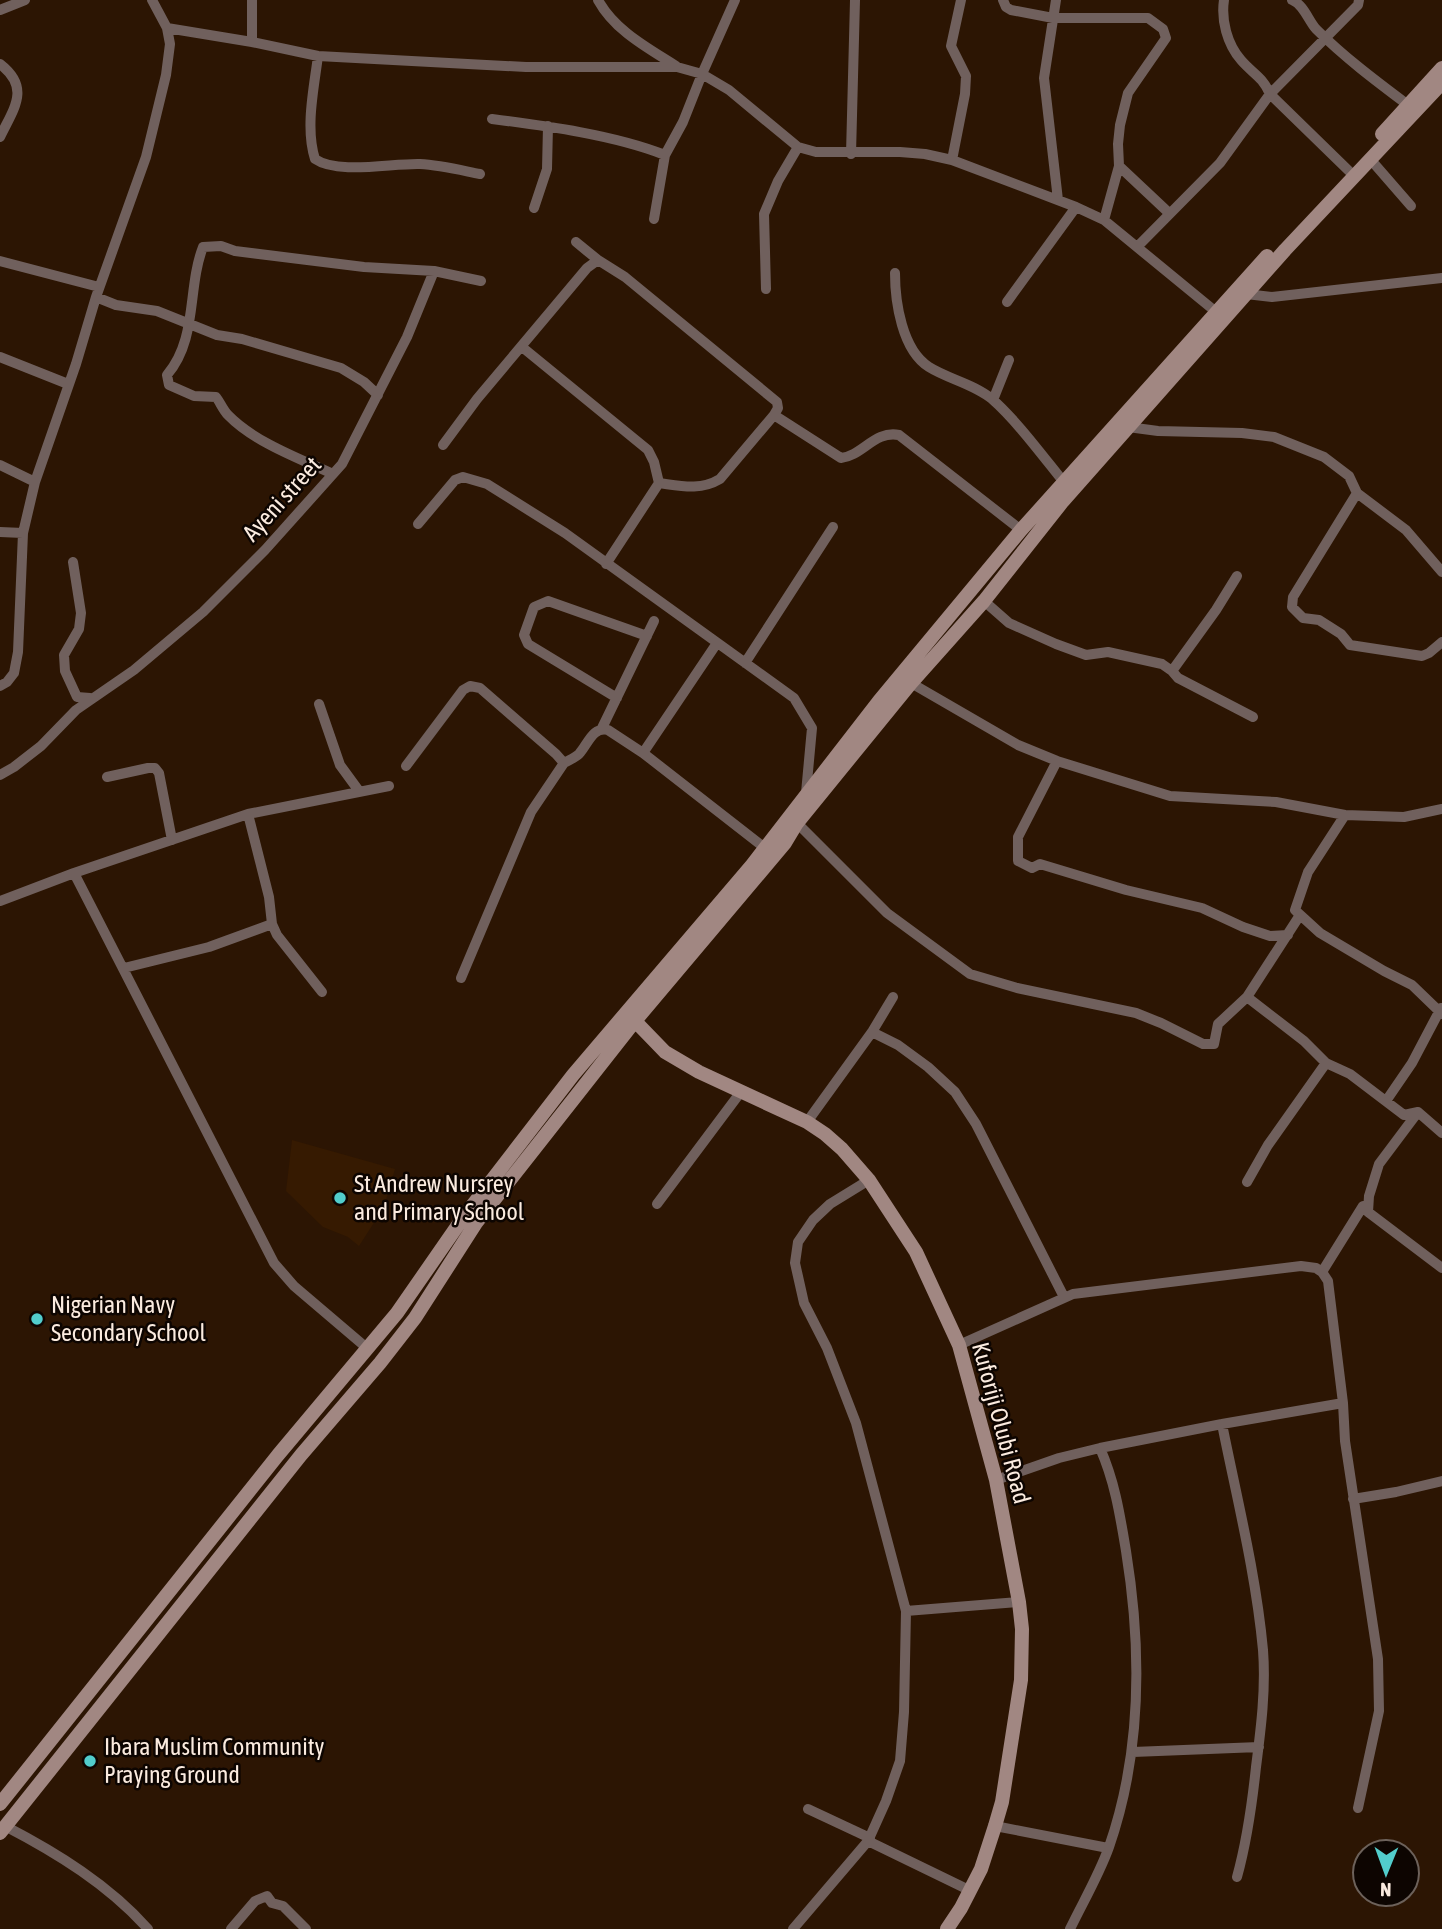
<svg xmlns="http://www.w3.org/2000/svg" width="1442" height="1929" viewBox="0 0 1442 1929" font-family="'Asap Condensed',sans-serif">
<rect width="100%" height="100%" fill="#2c1503"/>
<path fill="#361a01" d="M 292,1140 L 395,1169 L 384,1207 L 359,1246 L 348,1237 L 323,1227 L 286,1191 Z"/>
<g fill="none" stroke-linecap="round" stroke-linejoin="round">
<path stroke="#70605d" stroke-width="10" d="M 598,0 C 615,31 648,48 676,66
M 1003,0 L 1006,7 L 1011,10 L 1053,18 L 1148,18 L 1163,29 L 1166,38 L 1128,93 L 1120,125 L 1118,144 L 1119,166 L 1104,220
M 1056,0 L 1044,78 L 1058,200
M 1224,0 C 1221,20 1227,44 1241,60 C 1253,74 1262,76 1270,94 L 1349,171
M 1292,0 C 1304,5 1308,20 1316,29 C 1344,57 1376,81 1408,105
M 0,10 L 25,0
M 167,28 L 252,42 L 318,56 L 526,67 L 677,67 L 702,74 L 729,90 L 798,147 L 816,152 L 900,152 L 925,154 L 952,160 L 1076,207 L 1104,220 L 1221,316
M 252,42 L 252,0
M 318,56 C 314,88 305,128 315,159 C 338,175 392,163 420,164 C 440,165 460,170 480,174
M 0,64 C 31,88 14,108 0,137
M 492,119 C 547,126 614,135 665,155 L 683,122 L 702,74 L 735,0
M 851,154 L 855,0
M 952,160 L 965,94 L 966,76 L 951,46 L 961,0
M 1371,160 L 1411,206
M 1119,166 L 1169,213
M 534,208 L 547,169 L 548,126
M 654,219 L 665,155
M 576,242 L 598,260
M 1137,247 L 1220,163 L 1270,94 L 1358,5 L 1359,0
M 0,261 L 99,287
M 895,273 C 895,302 902,350 929,367 C 948,379 974,384 992,399 C 1016,420 1042,455 1063,481
M 766,289 L 764,214 L 778,181 L 798,147
M 1246,294 L 1272,297 L 1442,278
M 96,297 L 116,305 L 157,311 L 217,335 L 242,339 L 341,368 L 364,382 L 378,395
M 1007,302 L 1076,207
M 522,347 L 648,450 L 654,462 L 659,483 L 606,564
M 0,357 L 68,384
M 993,400 L 1009,360
M 774,415 L 841,458 C 862,456 875,430 899,435 L 1021,530
M 1128,427 L 1158,431 L 1242,433 L 1274,437 L 1324,457 L 1349,476 L 1357,493 L 1406,530 L 1442,572
M 443,445 L 477,399 L 587,268 L 598,260 L 625,277 L 777,402 L 778,408 L 774,415 L 720,479 C 700,491 681,486 659,483
M 0,465 L 35,482
M 333,474 C 300,459 254,442 228,415 C 223,410 220,402 216,397 L 194,396 L 169,385 L 167,375 C 198,339 187,288 203,247 L 221,246 L 235,251 L 364,267 L 434,271 L 481,281
M 1357,493 L 1293,597 L 1292,607 L 1303,618 L 1319,620 L 1341,634 L 1350,645 L 1422,656 L 1429,653 L 1442,642
M 418,524 L 455,480 L 463,477 L 487,484 L 565,533 L 794,698 L 812,728 L 806,793
M 0,532 L 23,533
M 73,562 L 81,613 L 79,629 L 64,655 L 65,671 L 77,697 L 90,698
M 984,601 L 1009,623 L 1056,644 L 1086,655 L 1108,652 L 1162,664 L 1172,671 L 1216,610 L 1237,576
M 745,663 L 833,527
M 1172,671 L 1178,678 L 1253,717
M 911,683 L 1018,745 L 1057,761 L 1170,796 L 1276,802 L 1345,815 L 1404,817 L 1442,809
M 0,686 L 7,682 L 14,673 L 18,652 L 23,533 L 35,482 L 76,364 L 96,297 L 146,157 L 166,75 L 170,44 L 167,28 L 152,0
M 617,698 L 528,644 L 524,635 L 534,607 L 548,601 L 647,636
M 319,704 L 340,765 L 359,791
M 602,728 L 654,621
M 643,753 L 717,643
M 1057,761 L 1018,837 L 1018,861 L 1032,868 L 1040,864 L 1126,890 L 1202,908 L 1243,927 L 1270,936 L 1288,935
M 406,766 L 463,690 L 470,686 L 480,688 L 556,754 L 564,763 C 569,760 575,758 579,754 C 588,744 593,726 608,730 L 643,753 L 765,848
M 0,775 L 14,767 L 41,746 L 76,710 L 134,670 L 203,612 L 265,550 L 342,464 L 407,337 L 434,271
M 107,777 L 148,768 L 155,768 L 159,773 L 172,840
M 248,814 L 269,897 L 272,924 L 277,935 L 322,992
M 797,823 L 887,913 L 970,974 L 1017,988 L 1136,1013 L 1161,1023 L 1203,1044 L 1214,1044 L 1218,1024 L 1247,997 L 1300,915 L 1295,910 L 1308,872 L 1345,815
M 74,873 L 274,1263 L 294,1286 L 368,1349
M 0,901 L 74,873 L 248,814 L 389,786
M 1297,912 L 1320,933 L 1384,971 L 1412,985 L 1442,1014
M 124,968 L 209,947 L 272,924
M 461,978 L 531,812 L 564,763
M 1247,997 L 1304,1041 L 1326,1063 L 1350,1074 L 1404,1115 L 1418,1112 L 1442,1133
M 872,1032 L 898,1045 L 928,1067 L 955,1092 L 976,1124 L 1064,1297
M 1386,1101 L 1412,1063 L 1441,1008
M 807,1122 L 872,1032 L 893,997
M 1247,1182 L 1268,1145 L 1326,1063
M 657,1204 L 740,1093
M 1368,1212 L 1442,1268
M 1322,1272 L 1363,1206 L 1368,1212 L 1369,1196 L 1379,1164 L 1418,1112
M 959,1345 L 1073,1294 L 1301,1266 L 1316,1268 L 1322,1272 L 1328,1281 L 1343,1403 L 1345,1441 L 1378,1659 L 1379,1711 L 1358,1808
M 1222,1424 C 1237,1499 1256,1574 1263,1650 C 1266,1689 1261,1728 1256,1767 C 1252,1805 1247,1841 1237,1877
M 996,1480 L 1059,1458 L 1100,1448 L 1222,1424 L 1343,1403
M 1353,1499 L 1396,1492 L 1442,1481
M 906,1611 L 1019,1602
M 1133,1752 L 1259,1747
M 808,1809 L 870,1838
M 5,1826 C 57,1853 109,1885 148,1929
M 995,1826 L 1108,1848
M 868,1841 L 971,1891
M 231,1929 L 255,1901 L 267,1896 L 272,1903 L 283,1906 L 306,1929
M 793,1929 L 868,1841 L 886,1801 L 900,1761 L 904,1712 L 906,1611 L 856,1423 L 827,1348 L 804,1303 L 795,1263 L 798,1242 L 813,1220 L 830,1204 L 869,1180
M 1070,1929 C 1083,1902 1099,1875 1109,1847 C 1142,1752 1142,1650 1126,1551 C 1120,1515 1115,1482 1100,1448"/>
<path stroke="#a18782" stroke-width="14" d="M 1382,134 L 1442,68
M 635,1021 L 665,1052 L 699,1072 L 807,1122 L 825,1134 L 842,1149 L 869,1180 L 916,1252 L 959,1345 L 996,1480 L 1019,1602 L 1022,1629 L 1021,1680 L 1002,1802 L 995,1826 L 981,1869 L 961,1908 L 947,1929
M 0,1804 L 278,1455 L 397,1313 L 465,1215 L 573,1075 L 752,865 L 879,701 L 1021,530 L 1267,256
M 0,1833 L 301,1455 L 380,1363 L 415,1318 L 476,1223 L 635,1021 L 785,843 L 797,823 L 911,683 L 984,601 L 1063,501 L 1285,250 L 1442,83"/>
</g>
<g fill="#52cdcc" stroke="#0d0501" stroke-width="2.5">
<circle cx="340" cy="1198" r="7"/>
<circle cx="37" cy="1319" r="7"/>
<circle cx="90" cy="1761" r="7"/>
</g>
<g text-anchor="middle" stroke-width="5" stroke-linejoin="round" paint-order="stroke">
<g font-size="24" fill="#fbebdf" stroke="#0d0501">
<text transform="translate(282 499) rotate(-48)" y="8">Ayeni street</text>
<text transform="translate(1001 1423) rotate(75)" y="8">Kuforiji Olubi Road</text>
</g>
<g font-size="24" fill="#fbebdf" stroke="#0d0501" text-anchor="start">
<text x="354" y="1192">St Andrew Nursrey<tspan x="354" dy="28">and Primary School</tspan></text>
<text x="51" y="1313">Nigerian Navy<tspan x="51" dy="28">Secondary School</tspan></text>
<text x="104" y="1755">Ibara Muslim Community<tspan x="104" dy="28">Praying Ground</tspan></text>
</g>
</g>
<g transform="translate(1386 1873) rotate(181)"><circle r="33" fill="#0d0501" stroke="#6c615a" stroke-width="2"/>
<path d="M0-5L12 26L0 18L-12 26Z" fill="#52cdcc"/>
<text y="-10" font-size="19" font-weight="bold" text-anchor="middle" fill="#fbebdf">N</text>
</g>
</svg>
